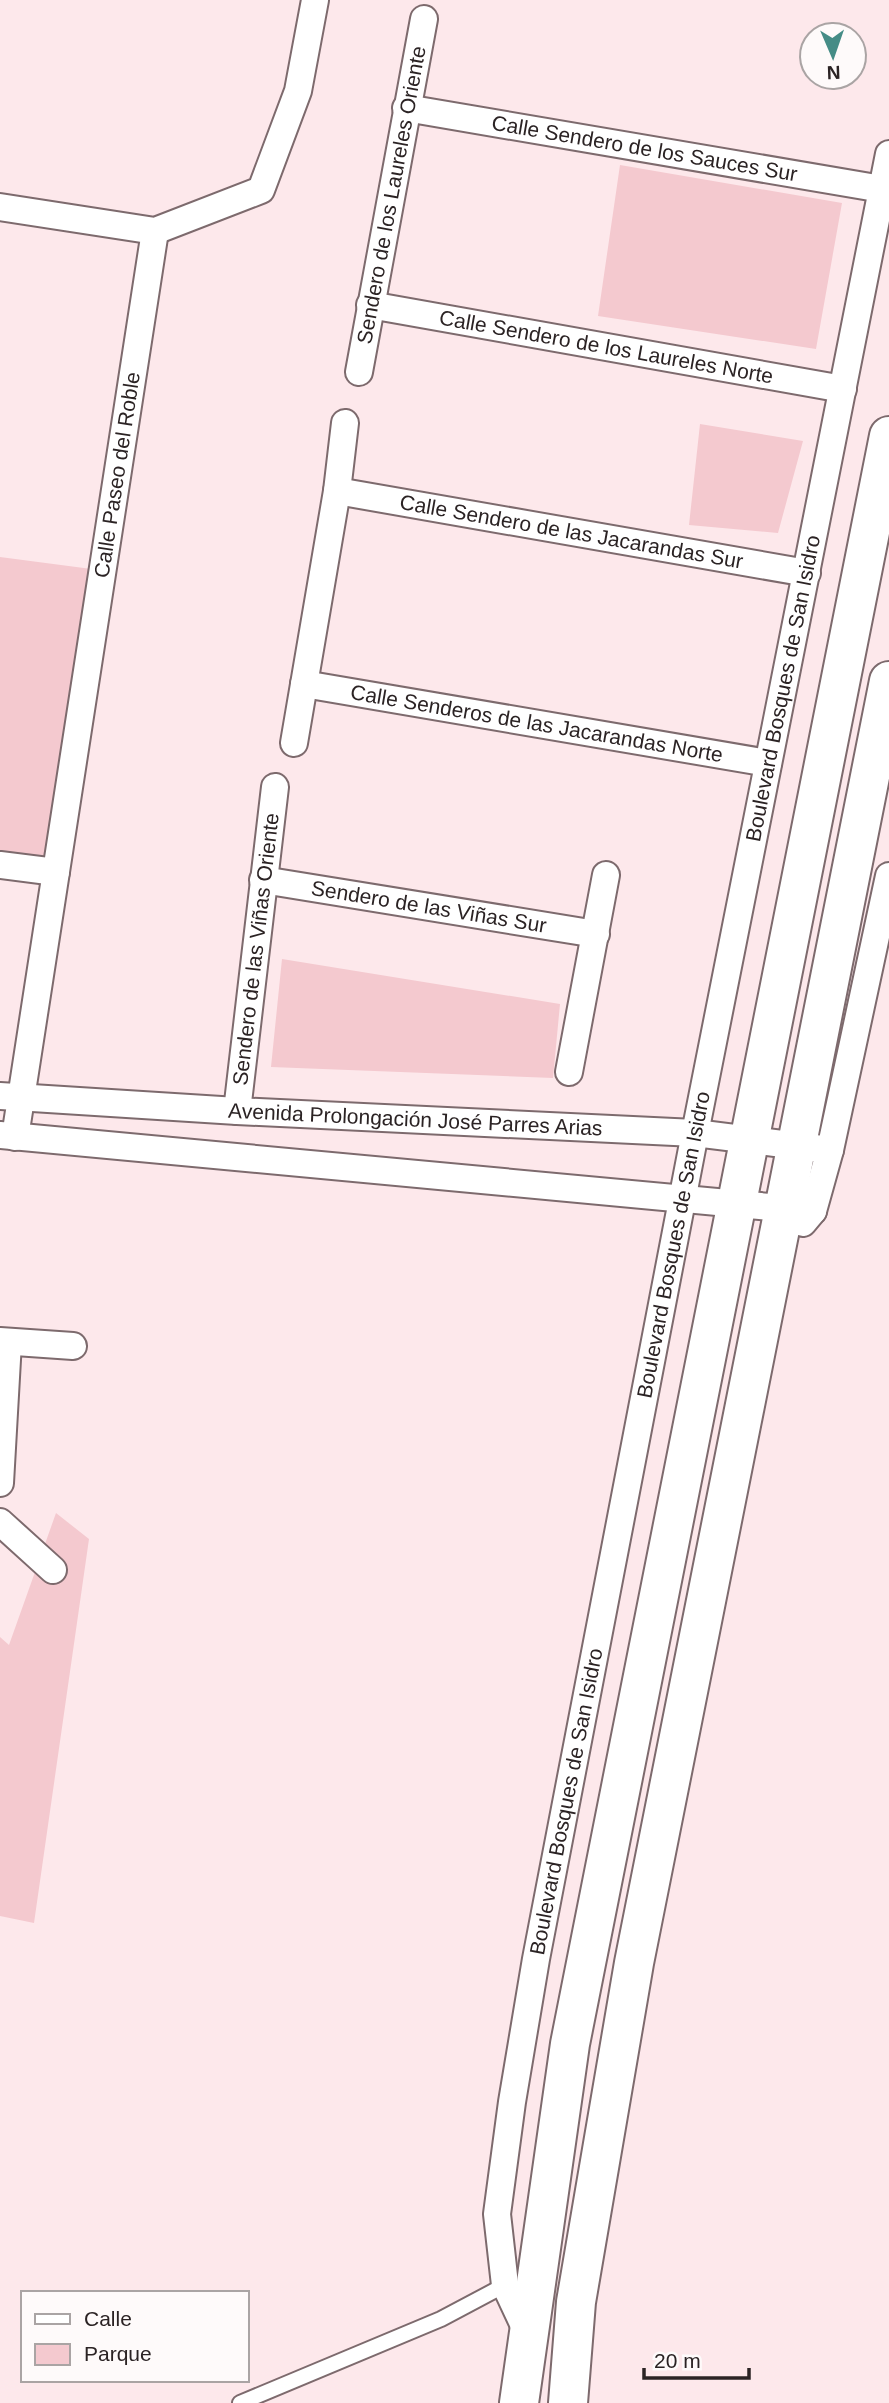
<svg xmlns="http://www.w3.org/2000/svg" width="889" height="2403" viewBox="0 0 889 2403" font-family="Arial,sans-serif">
<rect width="100%" height="100%" fill="#fde8eb"/>
<path fill="#f4c9cf" d="M 620,165 L 842,203 L 816,349 L 598,316 Z
M 700,424 L 803,441 L 778,533 L 689,525 Z
M 0,557 L 99,570 L 51,859 L 0,853 Z
M 282,959 L 560,1004 L 553,1078 L 271,1067 Z
M 56,1513 L 89,1539 L 34,1923 L 0,1916 L 0,1637 L 9,1645 Z"/>
<g fill="none" stroke-linecap="round" stroke-linejoin="round">
<g stroke="#7d6a6d" stroke-width="18">
<path id="lane" d="M 240,2403 L 441,2319 L 505,2285"/>
</g>
<g stroke="#7d6a6d" stroke-width="30">
<g id="street">
<path id="s1" d="M 406,108 L 882,189"/>
<path d="M 0,207 L 155,231 L 261,190 L 298,91 L 315,0"/>
<path id="s2" d="M 370,305 L 843,389"/>
<path id="s3" d="M 359,372 L 424,19"/>
<path id="s4" d="M 337,491 L 807,573"/>
<path id="s5" d="M 304,684 L 768,763"/>
<path d="M 294,743 L 337,491 L 345,423"/>
<path d="M 0,865 L 56,872"/>
<path id="s6" d="M 263,880 L 596,934"/>
<path d="M 569,1072 L 606,875"/>
<path id="s7" d="M 0,1096 L 237,1111 L 695,1133 L 830,1150"/>
<path id="s8" d="M 237,1111 L 275,787"/>
<path d="M 0,1135 L 813,1211"/>
<path id="s9" d="M 15,1137 L 155,231"/>
<path d="M 803,1223 L 813,1211 L 830,1150 L 889,876"/>
<path d="M 0,1341 L 73,1346"/>
<path d="M 0,1483 L 8,1342"/>
<path d="M 0,1522 L 53,1570"/>
<path id="s10" d="M 528,2334 L 505,2285 L 497,2214 L 512,2102 L 536,1959 L 695,1133 L 889,154"/>
</g>
</g>
<g stroke="#7d6a6d" stroke-width="42">
<path id="secondary" d="M 519,2403 L 570,2044 L 889,436
M 568,2403 L 576,2302 L 634,1963 L 889,681"/>
</g>
<use href="#lane" stroke="#fff" stroke-width="14"/>
<use href="#street" stroke="#fff" stroke-width="26"/>
<use href="#secondary" stroke="#fff" stroke-width="38"/>
</g>
<g text-anchor="middle" stroke-width="7" stroke-linejoin="round" paint-order="stroke">
<g font-size="21" fill="#2b2324" stroke="#fefafa">
<text dy="7" stroke="none"><textPath href="#s1" startOffset="242">Calle Sendero de los Sauces Sur</textPath></text>
<text dy="7" stroke="none"><textPath href="#s3" startOffset="180">Sendero de los Laureles Oriente</textPath></text>
<text dy="7" stroke="none"><textPath href="#s2" startOffset="240">Calle Sendero de los Laureles Norte</textPath></text>
<text dy="7" stroke="none"><textPath href="#s9" startOffset="670">Calle Paseo del Roble</textPath></text>
<text dy="7" stroke="none"><textPath href="#s4" startOffset="238">Calle Sendero de las Jacarandas Sur</textPath></text>
<text dy="7" stroke="none"><textPath href="#s10" startOffset="1678">Boulevard Bosques de San Isidro</textPath></text>
<text dy="7" stroke="none"><textPath href="#s5" startOffset="236">Calle Senderos de las Jacarandas Norte</textPath></text>
<text dy="7" stroke="none"><textPath href="#s6" startOffset="168">Sendero de las Viñas Sur</textPath></text>
<text dy="7" stroke="none"><textPath href="#s8" startOffset="163">Sendero de las Viñas Oriente</textPath></text>
<text dy="7" stroke="none"><textPath href="#s7" startOffset="416">Avenida Prolongación José Parres Arias</textPath></text>
<text dy="7" stroke="none"><textPath href="#s10" startOffset="1111">Boulevard Bosques de San Isidro</textPath></text>
<text dy="7" stroke="none"><textPath href="#s10" startOffset="544">Boulevard Bosques de San Isidro</textPath></text>
</g>
</g>
<rect x="21" y="2291" width="228" height="91" fill="#fefafa" stroke="#aaa4a4" stroke-width="2"/>
<rect x="35" y="2314" width="35" height="10" fill="#ffffff" stroke="#aaa4a4" stroke-width="2"/>
<text x="84" y="2326" font-size="21" fill="#2b2324">Calle</text>
<rect x="35" y="2344" width="35" height="21" fill="#f4c9cf" stroke="#aaa4a4" stroke-width="2"/>
<text x="84" y="2361" font-size="21" fill="#2b2324">Parque</text>
<g transform="translate(833 56) rotate(178)"><circle r="33" fill="#fefafa" stroke="#aaa4a4" stroke-width="2"/>
<path d="M0-5L12 26L0 18L-12 26Z" fill="#458c86"/>
<text y="-10" font-size="19" font-weight="bold" text-anchor="middle" fill="#2b2324">N</text>
</g>
<path d="M644 2368v10h105v-10" fill="none" stroke="#2b2324" stroke-width="3.5"/>
<text x="654" y="2368" font-size="21" fill="#2b2324" stroke="#fefafa" stroke-width="5" paint-order="stroke">20 m</text>
</svg>
